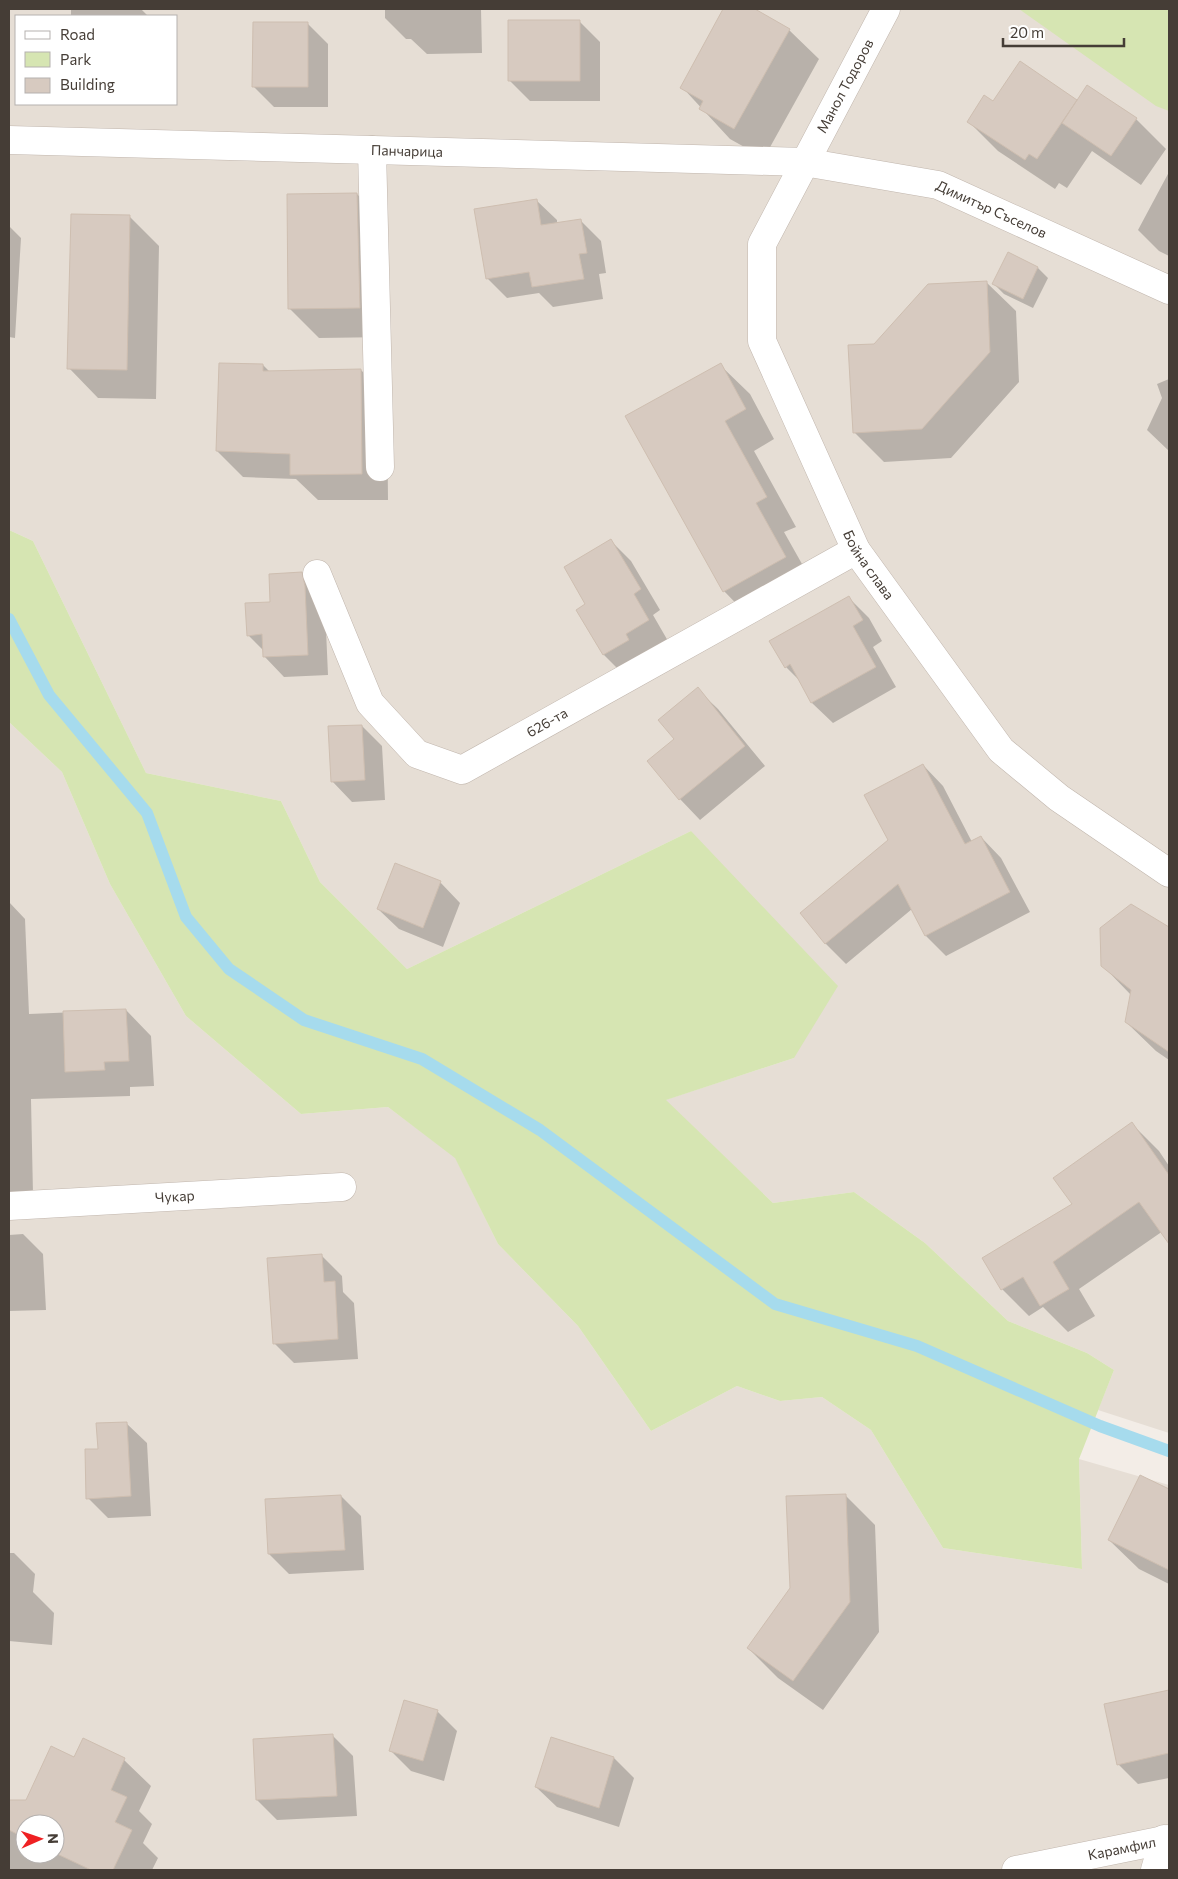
<svg xmlns="http://www.w3.org/2000/svg" width="1178" height="1879" viewBox="0 0 1178 1879" font-family="Commissioner,sans-serif">
<rect width="100%" height="100%" fill="#f3ede7"/>
<path fill="#e6ded5" fill-rule="evenodd" d="M 9,9 L 1169,9 L 1169,1433 L 1098,1410 L 1114,1370 L 1087,1353 L 1008,1321 L 925,1243 L 854,1192 L 773,1203 L 665,1100 L 794,1058 L 691,831 L 407,969 L 320,882 L 281,801 L 146,773 L 33,541 L 9,530 ZM 16,16 L 176,16 L 176,104 L 16,104 Z
M 9,722 L 62,772 L 110,884 L 186,1016 L 301,1114 L 388,1107 L 455,1157 L 498,1244 L 578,1326 L 651,1431 L 737,1386 L 780,1401 L 822,1397 L 871,1430 L 943,1548 L 1082,1569 L 1079,1459 L 1169,1485 L 1169,1870 L 9,1870 ZM 25,1824 L 55,1824 L 55,1854 L 25,1854 Z"/>
<path fill="#d6e5b2" d="M 1019,9 L 1169,9 L 1169,111 L 1156,106 Z
M 9,530 L 33,541 L 146,773 L 281,801 L 320,882 L 407,969 L 691,831 L 838,986 L 794,1058 L 666,1100 L 773,1203 L 854,1192 L 925,1243 L 1008,1321 L 1087,1353 L 1114,1370 L 1079,1459 L 1082,1569 L 943,1548 L 871,1430 L 822,1397 L 780,1401 L 737,1386 L 651,1431 L 578,1326 L 498,1244 L 455,1158 L 388,1107 L 301,1114 L 186,1016 L 110,884 L 62,772 L 9,722 Z"/>
<path fill="#0003" fill-rule="evenodd" d="M 71,9 L 141,9 L 148,16 L 71,16 Z
M 385,9 L 481,9 L 482,53 L 427,54 L 411,39 L 406,39 L 385,18 Z
M 725,9 L 752,9 L 789,30 L 819,59 L 764,158 L 730,139 L 682,87 Z
M 580,22 L 600,42 L 600,101 L 530,101 L 510,81 Z
M 308,24 L 328,44 L 328,107 L 274,107 L 254,87 Z
M 1088,87 L 1136,119 L 1166,149 L 1141,185 L 1092,151 L 1067,188 L 1059,183 L 1055,189 L 998,151 L 969,122 L 993,103 L 1077,102 Z
M 1169,172 L 1169,256 L 1159,251 L 1138,230 Z
M 357,194 L 386,224 L 389,337 L 319,338 L 290,309 Z
M 536,200 L 557,220 L 557,224 L 580,220 L 601,241 L 606,273 L 599,274 L 603,299 L 553,307 L 539,293 L 507,298 L 487,278 Z
M 130,217 L 159,246 L 156,399 L 98,398 L 69,368 Z
M 9,226 L 21,238 L 15,338 L 9,337 Z
M 1009,254 L 1038,268 L 1048,278 L 1033,308 L 1004,294 L 994,284 Z
M 986,282 L 1016,311 L 1019,382 L 951,458 L 884,462 L 854,432 L 874,345 Z
M 263,365 L 270,372 L 361,370 L 387,397 L 388,500 L 318,500 L 296,479 L 243,477 L 217,451 Z
M 720,365 L 750,394 L 774,439 L 754,451 L 796,527 L 784,532 L 815,587 L 753,621 L 724,591 Z
M 1169,379 L 1169,451 L 1147,430 L 1162,398 L 1157,384 Z
M 611,541 L 631,561 L 660,610 L 653,615 L 668,641 L 624,675 L 604,655 L 578,610 L 587,605 Z
M 301,574 L 321,594 L 325,607 L 328,675 L 284,677 L 264,656 L 264,651 L 248,635 L 272,604 Z
M 849,598 L 869,618 L 882,641 L 873,647 L 896,687 L 833,723 L 812,703 L 801,682 L 786,667 Z
M 697,689 L 718,709 L 765,766 L 700,820 L 680,799 L 649,761 L 675,739 Z
M 362,726 L 382,746 L 385,800 L 352,802 L 332,781 Z
M 923,765 L 943,786 L 972,842 L 981,837 L 1001,858 L 1030,912 L 946,956 L 926,936 L 912,909 L 846,964 L 826,944 L 802,914 L 889,841 Z
M 440,882 L 460,903 L 443,947 L 399,929 L 378,909 Z
M 9,902 L 25,919 L 29,1014 L 126,1010 L 151,1036 L 154,1086 L 130,1087 L 130,1096 L 31,1099 L 33,1194 L 9,1195 Z
M 1132,906 L 1169,929 L 1169,1060 L 1156,1051 L 1126,1022 L 1131,995 L 1102,965 Z
M 1132,1124 L 1159,1151 L 1169,1166 L 1169,1237 L 1163,1231 L 1079,1289 L 1095,1316 L 1068,1332 L 1043,1307 L 1029,1316 L 1002,1289 L 1074,1205 Z
M 23,1234 L 43,1254 L 46,1310 L 9,1311 L 9,1235 Z
M 322,1256 L 342,1276 L 343,1292 L 354,1303 L 358,1359 L 294,1363 L 274,1343 Z
M 126,1423 L 147,1443 L 151,1516 L 108,1518 L 88,1498 L 99,1450 Z
M 1140,1476 L 1169,1490 L 1169,1584 L 1139,1569 L 1109,1540 Z
M 845,1495 L 875,1525 L 879,1632 L 823,1710 L 778,1678 L 748,1648 L 791,1588 Z
M 341,1496 L 361,1516 L 364,1570 L 289,1574 L 269,1554 Z
M 9,1553 L 14,1553 L 35,1574 L 33,1592 L 54,1613 L 52,1645 L 9,1641 Z
M 1169,1691 L 1169,1778 L 1138,1784 L 1118,1764 L 1106,1705 Z
M 437,1711 L 457,1731 L 444,1781 L 411,1771 L 391,1751 Z
M 333,1736 L 353,1756 L 357,1816 L 277,1820 L 257,1800 Z
M 84,1740 L 124,1760 L 151,1786 L 139,1811 L 152,1824 L 143,1843 L 158,1858 L 152,1870 L 9,1870 L 9,1802 L 26,1801 L 74,1759 ZM 25,1824 L 55,1824 L 55,1854 L 25,1854 Z
M 614,1758 L 634,1778 L 619,1827 L 557,1807 L 536,1787 Z"/>
<g fill="none" stroke-linecap="round" stroke-linejoin="round">
<path stroke="#a6dbed" stroke-width="12" d="M 9,619 L 49,695 L 147,813 L 186,917 L 229,969 L 304,1020 L 422,1059 L 540,1130 L 775,1304 L 917,1346 L 1100,1426 L 1169,1451"/>
</g>
<path fill="#d7cac0" stroke="#cebeb0" d="M 723,9 L 755,9 L 790,29 L 734,129 L 699,109 L 703,101 L 680,88 Z
M 508,20 L 580,20 L 580,81 L 508,81 Z
M 253,22 L 308,22 L 308,87 L 252,87 Z
M 1020,61 L 1077,100 L 1037,159 L 1029,154 L 1025,160 L 967,122 L 984,95 L 993,101 Z
M 1087,85 L 1137,118 L 1111,156 L 1062,123 Z
M 357,193 L 360,308 L 288,309 L 287,194 Z
M 537,199 L 541,225 L 581,219 L 587,253 L 579,254 L 584,279 L 532,287 L 529,272 L 486,279 L 474,209 Z
M 71,214 L 130,215 L 127,370 L 67,369 Z
M 1008,252 L 1038,267 L 1023,299 L 992,284 Z
M 987,281 L 990,352 L 922,429 L 853,433 L 848,345 L 874,344 L 928,284 Z
M 219,363 L 263,364 L 263,371 L 361,369 L 362,474 L 290,475 L 290,454 L 216,451 Z
M 721,363 L 746,409 L 725,421 L 767,497 L 756,503 L 786,557 L 723,592 L 625,416 Z
M 611,539 L 641,589 L 634,594 L 649,620 L 626,634 L 629,640 L 603,655 L 576,610 L 585,604 L 564,567 Z
M 302,572 L 305,586 L 308,655 L 263,657 L 262,634 L 247,636 L 245,603 L 270,602 L 269,574 Z
M 849,596 L 863,620 L 853,626 L 876,667 L 811,703 L 790,664 L 785,668 L 769,641 Z
M 698,687 L 745,746 L 679,800 L 647,761 L 674,739 L 658,720 Z
M 362,725 L 365,780 L 331,782 L 328,726 Z
M 923,764 L 965,844 L 981,836 L 1010,892 L 925,936 L 898,884 L 825,944 L 800,913 L 888,840 L 864,795 Z
M 395,863 L 441,881 L 423,928 L 377,909 Z
M 1131,904 L 1169,927 L 1169,1052 L 1125,1022 L 1131,990 L 1101,966 L 1100,928 Z
M 126,1009 L 129,1061 L 104,1062 L 105,1070 L 65,1072 L 63,1011 Z
M 1132,1122 L 1169,1175 L 1169,1244 L 1139,1202 L 1053,1262 L 1069,1289 L 1040,1306 L 1023,1277 L 1001,1290 L 982,1258 L 1072,1204 L 1053,1178 Z
M 322,1254 L 324,1282 L 335,1281 L 338,1339 L 273,1344 L 267,1258 Z
M 127,1422 L 131,1496 L 86,1499 L 85,1449 L 98,1449 L 96,1423 Z
M 1140,1475 L 1169,1489 L 1169,1570 L 1108,1540 Z
M 846,1494 L 850,1602 L 793,1681 L 747,1648 L 790,1588 L 786,1496 Z
M 341,1495 L 345,1550 L 268,1554 L 265,1499 Z
M 1169,1690 L 1169,1753 L 1117,1765 L 1104,1704 Z
M 404,1700 L 438,1710 L 423,1761 L 389,1751 Z
M 333,1734 L 337,1796 L 256,1800 L 253,1739 Z
M 551,1737 L 614,1757 L 599,1808 L 535,1787 Z
M 83,1738 L 125,1758 L 111,1790 L 127,1797 L 115,1822 L 132,1830 L 113,1870 L 91,1870 L 55,1853 L 55,1824 L 25,1824 L 25,1838 L 9,1830 L 9,1800 L 26,1800 L 51,1746 L 74,1757 Z"/>
<g fill="none" stroke-linecap="round" stroke-linejoin="round">
<g stroke="#c1b6ad" stroke-width="29">
<g id="minor">
<path id="s1" d="M 886,9 L 762,244 L 762,341 L 856,550 L 1001,750 L 1059,798 L 1169,873"/>
<path id="s2" d="M 9,140 L 804,162 L 938,185 L 1169,290"/>
<path d="M 372,150 L 380,467"/>
<path id="s3" d="M 317,574 L 370,703 L 417,754 L 462,770 L 856,550"/>
<path id="s4" d="M 9,1206 L 342,1187"/>
<path id="s5" d="M 1016,1870 L 1169,1839"/>
<path d="M 1155,1870 L 1164,1839"/>
</g>
</g>
<use href="#minor" stroke="#fff" stroke-width="28"/>
</g>
<g text-anchor="middle" stroke-width="4.5" stroke-linejoin="round" paint-order="stroke">
<g font-size="14" fill="#453d36" stroke="#fff">
<text transform="translate(845 86) rotate(-62)" y="5">Манол Тодоров</text>
<text dy="5" stroke="none"><textPath href="#s2" startOffset="398">Панчарица</textPath></text>
<text dy="5" stroke="none"><textPath href="#s2" startOffset="990">Димитър Съселов</textPath></text>
<text dy="5" stroke="none"><textPath href="#s1" startOffset="611">Бойна слава</textPath></text>
<text dy="5" stroke="none"><textPath href="#s3" startOffset="354">626-та</textPath></text>
<text dy="5" stroke="none"><textPath href="#s4" startOffset="166">Чукар</textPath></text>
<text dy="5" stroke="none"><textPath href="#s5" startOffset="108">Карамфил</textPath></text>
</g>
</g>
<rect width="1178" height="1879" fill="none" stroke="#453d36" stroke-width="20"/>
<rect x="15" y="15" width="162" height="90" fill="#ffffff" stroke="#b5b1af"/>
<rect x="25" y="31" width="25" height="8" fill="#ffffff" stroke="#b5b1af"/>
<text x="60" y="40" font-size="15" fill="#453d36">Road</text>
<rect x="25" y="52" width="25" height="15" fill="#d6e5b2" stroke="#b5b1af"/>
<text x="60" y="65" font-size="15" fill="#453d36">Park</text>
<rect x="25" y="78" width="25" height="15" fill="#d7cac0" stroke="#b5b1af"/>
<text x="60" y="90" font-size="15" fill="#453d36">Building</text>
<g transform="translate(40 1839) rotate(88)"><circle r="24" fill="#ffffff" stroke="#b5b1af"/>
<path d="M0-4L9 19L0 12L-9 19Z" fill="#ef2123"/>
<text y="-8" font-size="14" font-weight="bold" text-anchor="middle" fill="#453d36">N</text>
</g>
<path d="M1003 38v8h121v-8" fill="none" stroke="#453d36" stroke-width="2.5"/>
<text x="1010" y="38" font-size="15" fill="#453d36" stroke="#ffffff" stroke-width="4" paint-order="stroke">20 m</text>
</svg>
